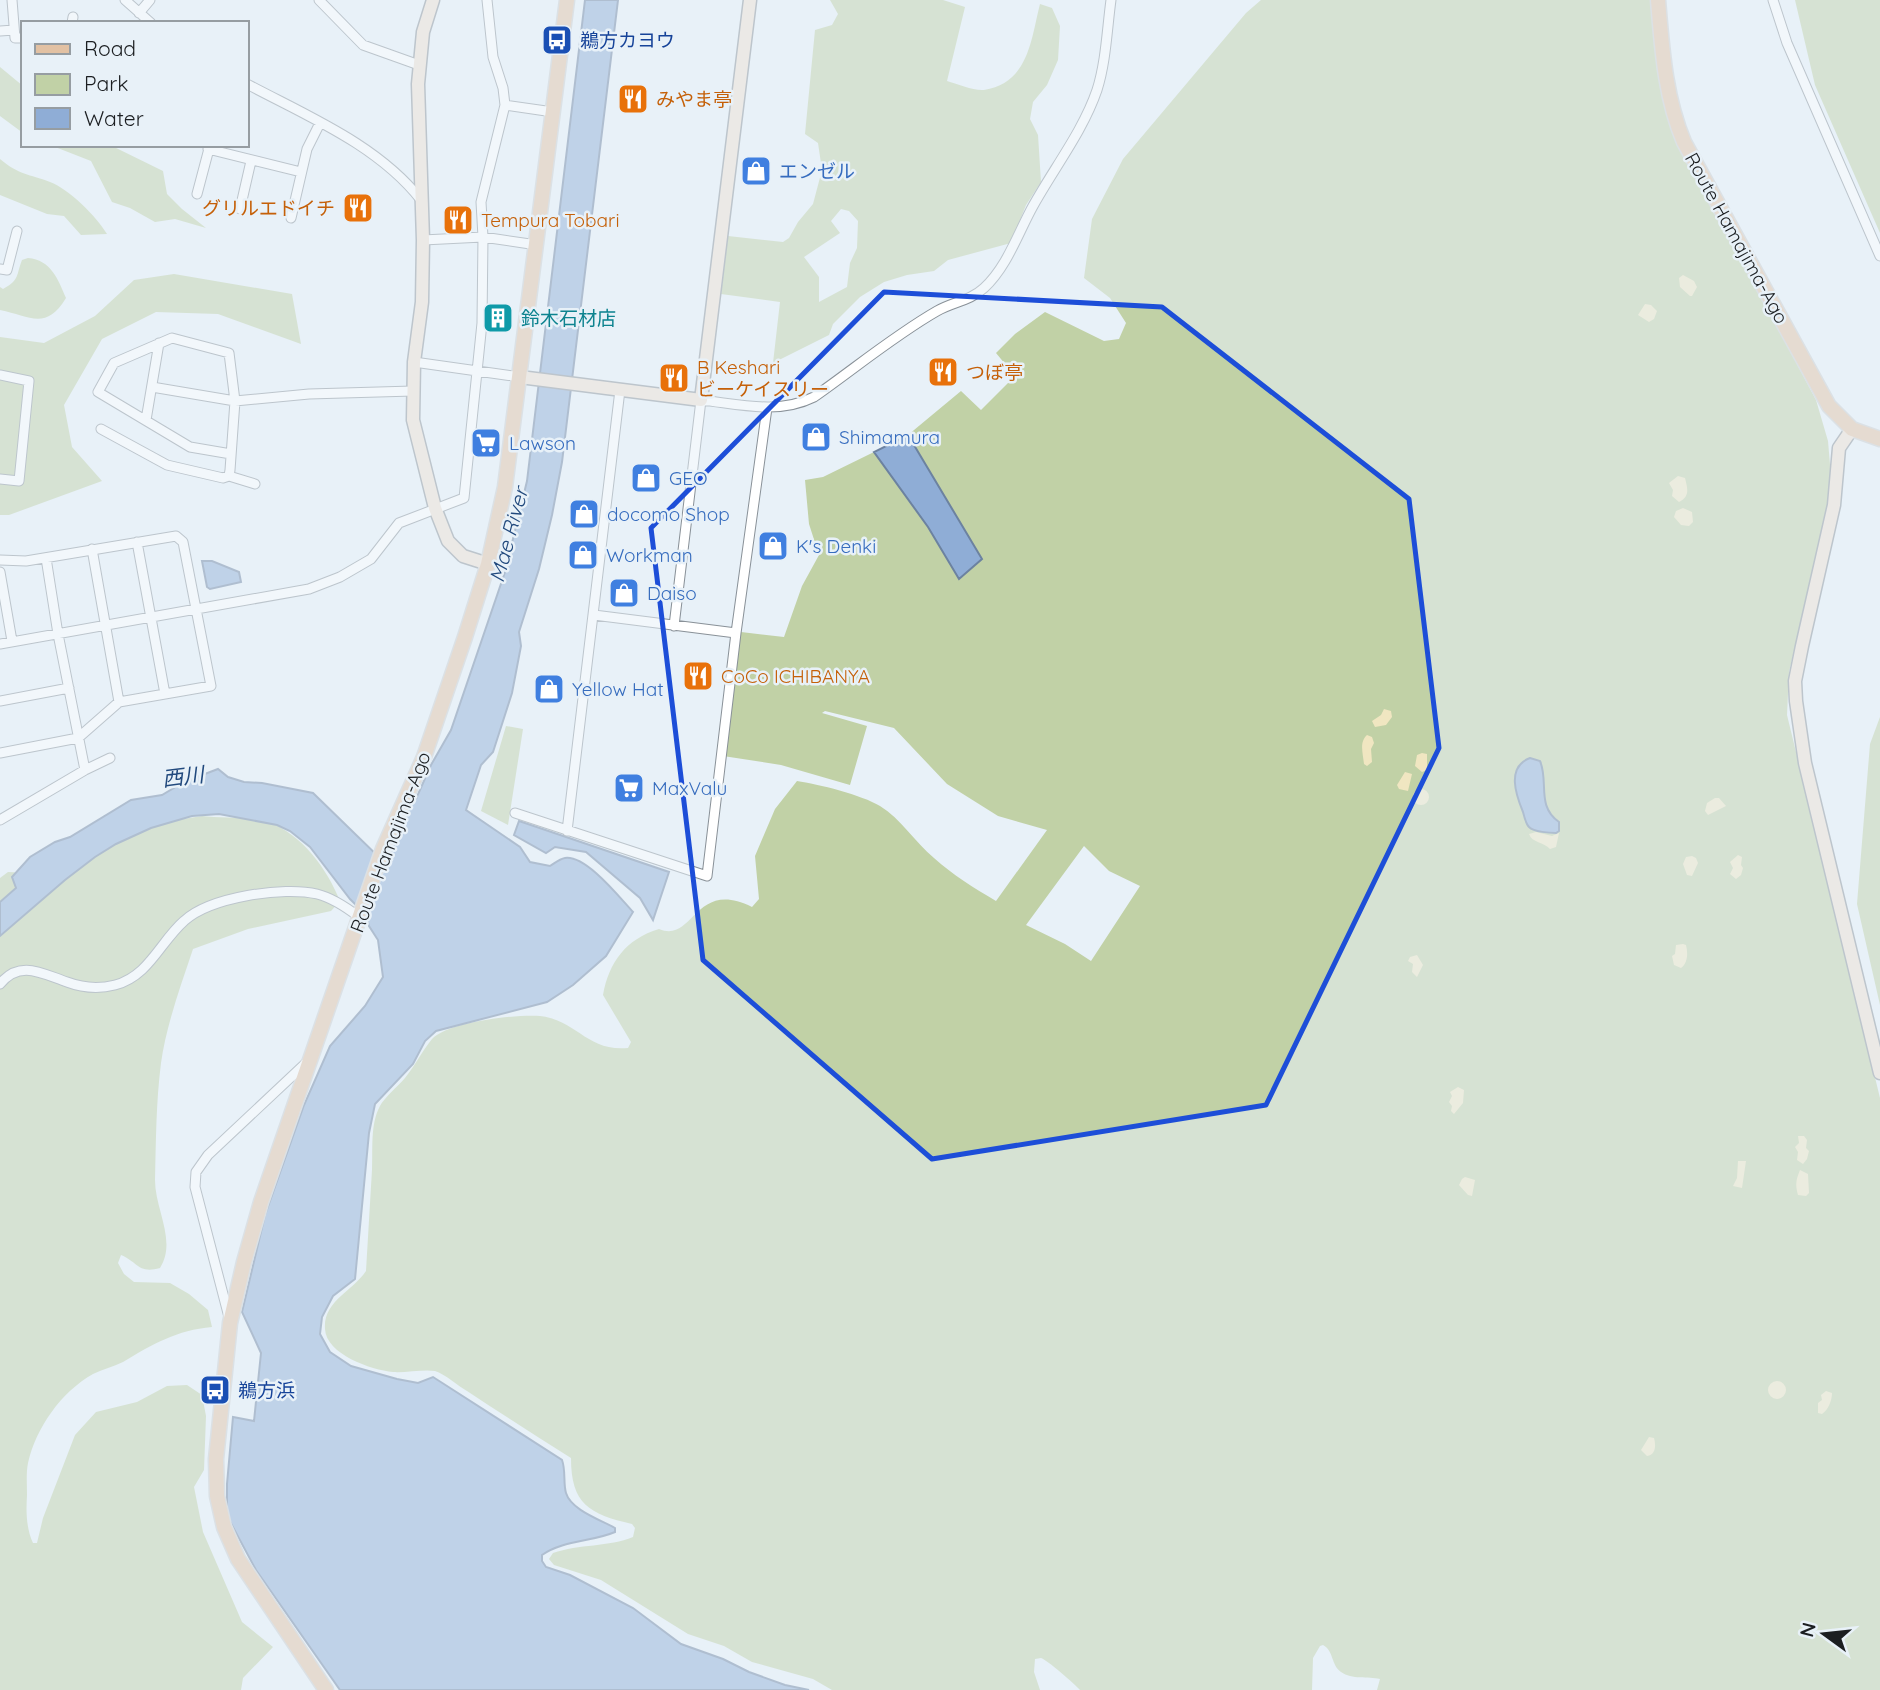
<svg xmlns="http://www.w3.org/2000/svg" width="1880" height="1690" viewBox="0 0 1880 1690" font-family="Quicksand,'Noto Sans JP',sans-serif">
<rect width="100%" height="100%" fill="#e8f1f8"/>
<path fill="#c1d1a6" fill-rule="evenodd" d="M 830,0 L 943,0 L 965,7 L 947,81 C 957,84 974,91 984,90 C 1029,83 1031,39 1040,4 L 1052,8 L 1060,26 L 1058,60 L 1047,85 L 1033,102 L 1030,119 L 1038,135 L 1041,182 L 1026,205 L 1011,243 L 948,260 L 934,271 L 907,275 L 884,282 L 860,297 L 833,324 L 829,335 L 773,363 L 780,302 L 721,294 L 728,236 L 783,242 L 789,238 L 798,222 L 813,204 L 822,170 L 818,143 L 805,134 L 815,30 L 832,25 L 838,14 ZM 841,209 L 849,211 L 858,221 L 857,248 L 850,263 L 847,287 L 819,302 L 819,277 L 804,257 L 840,233 L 831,221 Z
M 1261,0 L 1650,0 L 1657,70 L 1673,130 L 1816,400 L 1828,441 L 1832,488 L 1789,672 L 1787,715 L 1880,1098 L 1880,1690 L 1377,1690 L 1380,1679 C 1368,1676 1352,1680 1341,1672 C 1331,1665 1334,1651 1323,1645 L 1320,1646 L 1313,1658 L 1312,1690 L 1080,1690 C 1076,1685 1046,1659 1041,1658 C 1039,1658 1037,1659 1035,1659 L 1034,1672 L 1040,1690 L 832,1690 L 813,1679 L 752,1662 L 724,1646 L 688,1634 L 601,1580 L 554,1565 L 549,1559 L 553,1553 C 579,1544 609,1547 633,1537 L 635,1528 L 632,1524 C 589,1514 571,1504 571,1458 C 536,1436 502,1414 467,1391 C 458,1386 445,1374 435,1371 C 424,1369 405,1373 393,1372 C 371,1370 326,1354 325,1329 C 323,1301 353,1291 366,1271 C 368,1237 370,1203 372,1170 C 373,1150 370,1124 380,1106 C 384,1098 398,1086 405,1078 C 415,1066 422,1051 432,1039 C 448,1022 517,1014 540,1016 C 577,1020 587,1052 628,1048 L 631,1042 L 603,995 C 609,962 626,939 659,929 C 694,944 694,878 752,907 L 759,899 L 755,856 L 775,809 L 797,781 C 818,784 862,795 880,806 C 901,819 915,842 934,858 C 953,875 974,888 996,901 L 1047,830 L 998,816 L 947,784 L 894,728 L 825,711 L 822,713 L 867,726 L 850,785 L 781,765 L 723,756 L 741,632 L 784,637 L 802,586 L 819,555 L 809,524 L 805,480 L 823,477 L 874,452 L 928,527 L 959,578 L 982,559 L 908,435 L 961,391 L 981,410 L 1015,376 L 996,353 L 1015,334 L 1045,312 L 1104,341 L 1119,339 L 1126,323 L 1110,298 L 1084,278 L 1092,219 L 1123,159 L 1246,13 ZM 1084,846 L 1109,871 L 1140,886 L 1091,961 L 1065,944 L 1026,925 Z
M 1795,0 L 1880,0 L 1880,233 L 1815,85 Z
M 0,67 L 23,86 L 23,133 L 0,116 Z
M 50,145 L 110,145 L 163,171 L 167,194 L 182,209 L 206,228 L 175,219 L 155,222 L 130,208 L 112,202 L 91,161 Z
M 0,159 C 19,175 29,174 50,182 C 69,189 97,217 107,234 L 81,235 L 64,216 L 47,214 L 0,195 Z
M 28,258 C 51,260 58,279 66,298 C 46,331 30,316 0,310 L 0,287 L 3,289 C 20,280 16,275 22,260 Z
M 174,274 L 292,294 L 301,344 L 218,314 L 156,312 L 102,339 L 64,405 L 72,447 L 102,481 L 9,515 L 0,515 L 0,337 L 44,343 L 95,316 L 134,280 Z
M 1880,717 L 1880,1005 L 1857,904 L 1870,744 Z
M 506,726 L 523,729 L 508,825 L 481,811 Z
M 202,816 C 219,818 253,817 268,822 C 302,834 327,869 340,901 L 331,911 L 248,929 L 193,949 C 181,985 166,1026 161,1063 C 156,1102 156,1141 155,1180 C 155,1210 177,1241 160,1268 C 138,1274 138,1262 121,1255 L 118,1263 L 124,1274 L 134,1282 L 170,1283 L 189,1294 L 208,1310 L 212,1327 C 177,1330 153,1344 123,1362 C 113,1367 103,1369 93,1374 C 61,1392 36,1428 28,1463 C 26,1473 27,1485 27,1495 C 26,1511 26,1528 33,1543 L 37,1543 L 43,1518 L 75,1435 L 96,1412 L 137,1402 L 167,1386 L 187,1385 L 202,1395 L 206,1416 L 204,1470 L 194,1487 L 203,1532 L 242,1622 L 273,1647 L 243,1678 L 241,1690 L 0,1690 L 0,878 L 8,872 L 70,875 L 107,845 L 152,824 Z"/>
<path fill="#f0e6c1" d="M 1683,275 L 1694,281 L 1697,287 L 1692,296 L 1690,296 L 1680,287 L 1679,278 Z
M 1645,304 L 1651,305 L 1657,311 L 1654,319 L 1649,322 L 1638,315 Z
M 1678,476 L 1685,478 C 1687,487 1691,496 1679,502 L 1672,496 L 1673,490 L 1669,483 Z
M 1683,508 L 1692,512 L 1693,522 L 1689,526 L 1681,525 L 1674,517 L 1676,511 Z
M 1384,709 L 1391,711 L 1392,717 L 1386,725 L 1375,727 L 1372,721 L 1381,715 Z
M 1367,735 L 1372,737 L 1374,743 L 1371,749 L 1372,762 L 1367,766 L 1364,764 C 1363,754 1359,742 1367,735 Z
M 1422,753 L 1427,754 L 1427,770 L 1422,772 L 1415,766 L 1417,755 Z
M 1405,772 L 1412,774 L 1408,791 L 1399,789 L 1397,785 Z
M1413 797a8 8 0 1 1 16 0a8 8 0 1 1-16 0Z
M 1715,798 L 1719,798 L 1726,806 L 1708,815 L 1705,811 L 1707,803 Z
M 1536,832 L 1552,836 L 1559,833 L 1556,847 L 1550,849 C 1544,842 1532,843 1529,834 Z
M 1738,855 L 1742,857 L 1741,865 L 1743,868 L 1741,875 L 1736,879 L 1730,874 L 1733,868 L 1730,862 Z
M 1692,856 L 1696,858 L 1698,863 L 1692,876 L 1687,875 L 1683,864 L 1686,857 Z
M 1683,944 L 1686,945 C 1688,953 1688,963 1681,968 L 1674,965 L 1672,956 L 1675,954 L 1676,945 Z
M 1417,955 L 1423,965 L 1417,977 L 1412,972 L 1413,964 L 1408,961 L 1410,957 Z
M 1458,1087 L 1464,1090 L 1463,1103 L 1454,1114 L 1451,1111 L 1452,1106 L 1449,1102 L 1452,1096 L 1450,1092 Z
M 1798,1136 L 1804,1136 L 1807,1140 L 1806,1148 L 1809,1151 L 1807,1159 L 1803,1164 L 1797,1160 L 1798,1152 L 1795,1147 L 1799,1143 Z
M 1738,1161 L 1746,1161 L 1742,1188 L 1733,1186 L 1737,1178 Z
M 1800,1170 L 1808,1174 L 1809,1193 L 1806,1196 L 1798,1195 C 1795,1184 1796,1180 1800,1170 Z
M 1465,1177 L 1475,1180 L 1472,1196 L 1468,1195 L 1459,1185 L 1462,1179 Z
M1768 1390a9 9 0 1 1 18 0a9 9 0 1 1-18 0Z
M 1826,1391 L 1832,1393 C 1832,1401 1828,1410 1822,1414 L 1818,1413 L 1818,1403 L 1822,1400 L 1821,1395 Z
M 1649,1437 L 1654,1438 C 1656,1445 1656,1455 1647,1456 L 1641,1450 Z"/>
<path fill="#8fadd6" stroke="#6c82a0" stroke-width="2" d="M 585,0 L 618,0 L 562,462 L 552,515 L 539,569 L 519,632 L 521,646 L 512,693 L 493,752 L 481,765 L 466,810 L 520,847 L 530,862 L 550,866 C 555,863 559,859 565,858 C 586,855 619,897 633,912 L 606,956 L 573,985 L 547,1002 L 436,1031 L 425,1041 L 413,1064 L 375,1104 L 369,1133 L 355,1279 L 333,1296 L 322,1317 L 320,1334 L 330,1352 L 351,1366 L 397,1379 L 418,1383 L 433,1377 L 562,1460 C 566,1471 563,1483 566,1493 C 571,1510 601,1520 615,1528 L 615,1532 C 592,1542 563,1540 542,1555 L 542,1561 L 546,1567 L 570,1575 L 633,1608 L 681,1644 L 723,1659 L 749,1672 L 785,1685 L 809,1690 L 340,1690 L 256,1570 L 227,1516 L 227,1484 L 233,1417 L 254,1421 L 261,1353 L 242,1312 L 265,1215 L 304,1105 L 330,1046 L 365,1006 L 383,977 L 378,940 L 369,926 L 366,915 L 350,899 L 310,847 L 290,831 L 277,825 L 219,814 L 192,816 L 151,828 L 116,844 L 95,857 L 65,880 L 0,936 L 0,902 L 16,888 L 12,877 L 30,857 L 55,842 L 70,837 L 131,800 L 162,795 L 184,782 L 218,769 L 228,777 L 244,782 L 262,783 L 313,793 L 387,865 L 406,809 L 416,799 L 431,765 L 451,730 L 505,572 L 527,481 Z
M 908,435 L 982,559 L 959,579 L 928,527 L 874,452 Z
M 202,561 L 212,561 L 239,572 L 241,582 L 210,589 L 207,587 Z
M 1530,758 L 1540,761 C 1549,782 1536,806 1559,822 L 1559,831 L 1556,833 C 1550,833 1534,832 1529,827 C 1526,824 1524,816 1523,812 C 1516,795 1506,767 1530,758 Z
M 519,821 L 669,872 L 653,920 L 640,898 L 586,852 L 555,847 L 546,853 L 514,835 Z"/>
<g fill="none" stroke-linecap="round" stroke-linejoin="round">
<g stroke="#899198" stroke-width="11">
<path id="street" d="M 12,0 L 15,38 L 23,38
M 125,0 L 151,23
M 319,0 L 363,45 L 419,65
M 1773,0 L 1787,43 L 1880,256
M 139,13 L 150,0
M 72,23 L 73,17
M 0,31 L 14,30
M 247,84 C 307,116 378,145 421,200
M 505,105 L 553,112
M 208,149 L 301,172
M 197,194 L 210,145
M 240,209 L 251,161
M 291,218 L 307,149 L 320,123
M 423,240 L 483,237 L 537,245
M 0,269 L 7,270 L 17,231
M 414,362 L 520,377
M 0,375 L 29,381 L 19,481 L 0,479
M 152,387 L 235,401 L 309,394 L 413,391
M 146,420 L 159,343
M 101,429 L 167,465 L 223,478 L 229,476
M 231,454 L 190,447 L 98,392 L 114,363 L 172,338 L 229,353 L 235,401 L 230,470 L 229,476 L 255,484
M 137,542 L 165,694
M 92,549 L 119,702
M 0,560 L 26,561 L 176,536 L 183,542 L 211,686 L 119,702 L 78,738 L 0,753
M 0,572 L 12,641
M 594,615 L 736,633
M 674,626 L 701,400 C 739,404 778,415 814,397 C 854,369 895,335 937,311 C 952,302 970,301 984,288 C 1007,267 1018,233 1033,206 C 1054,168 1083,131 1097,90 C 1106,62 1107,29 1111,0
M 0,644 L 309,589 L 340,577 L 371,559 L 399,523 L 464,498 L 482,323 L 483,237 L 481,202 L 505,105 L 503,88 L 493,57 L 487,0
M 0,701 L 69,688
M 85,770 L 110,758
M 515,813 L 707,876 L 736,633 L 767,408
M 0,820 L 85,770 L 58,634 L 46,558
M 567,831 L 620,390
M 0,984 C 20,959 43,974 67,982 C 83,988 99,989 115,985 C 149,976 160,942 184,921 C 210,897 284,886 317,894 C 333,898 346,907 359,917
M 229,1317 L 195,1187 L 196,1172 L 208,1155 L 306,1063"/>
</g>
<g stroke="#899198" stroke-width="15">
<path id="secondary" d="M 433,0 L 423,32 L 418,84 L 423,240 L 422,302 L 414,362 L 413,420 L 435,508 L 448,541 L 463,556 L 488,564
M 520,377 L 701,400 L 750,0
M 1852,429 L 1839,448 L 1834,505 L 1802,646 L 1795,681 L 1796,701 L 1805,763 L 1880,1073"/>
</g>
<g stroke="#cdcece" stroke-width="17">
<path id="primary" d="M 1658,0 C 1662,48 1665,97 1684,142 L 1829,406 L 1852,429 L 1880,439
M 326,1690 L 238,1559 L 224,1527 L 217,1496 L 216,1459 L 230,1323 L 244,1262 L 261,1202 L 383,849 L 424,757 L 465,637 L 488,564 L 505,487 L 567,0"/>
</g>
<use href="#street" stroke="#fff" stroke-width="9"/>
<use href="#secondary" stroke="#f0e0d1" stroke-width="12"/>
<use href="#primary" stroke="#e2c1a3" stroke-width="14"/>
</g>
<path d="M0 0H1880V1690H0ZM 884,292 L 1162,307 L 1409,499 L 1439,748 L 1266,1105 L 932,1159 L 703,960 L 651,528 Z" fill="#e8f1f8" fill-opacity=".55" fill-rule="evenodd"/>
<path fill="none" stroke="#1d4ed8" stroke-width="5" stroke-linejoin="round" d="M 884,292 L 1162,307 L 1409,499 L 1439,748 L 1266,1105 L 932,1159 L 703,960 L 651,528 Z"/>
<defs>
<g id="bus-square" transform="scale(1.575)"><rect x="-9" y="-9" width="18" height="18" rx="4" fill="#1a4fb4" stroke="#e8f1f8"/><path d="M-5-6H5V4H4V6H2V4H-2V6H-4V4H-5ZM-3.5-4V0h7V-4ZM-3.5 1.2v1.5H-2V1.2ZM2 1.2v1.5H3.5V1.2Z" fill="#fff"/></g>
<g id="restaurant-square" transform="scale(1.575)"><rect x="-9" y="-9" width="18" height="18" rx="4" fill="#e8710a" stroke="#e8f1f8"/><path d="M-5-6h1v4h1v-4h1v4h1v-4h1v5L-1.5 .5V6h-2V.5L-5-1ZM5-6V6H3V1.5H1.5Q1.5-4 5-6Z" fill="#fff"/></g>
<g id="shop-square" transform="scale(1.575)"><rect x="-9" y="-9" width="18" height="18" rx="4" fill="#3f7fe0" stroke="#e8f1f8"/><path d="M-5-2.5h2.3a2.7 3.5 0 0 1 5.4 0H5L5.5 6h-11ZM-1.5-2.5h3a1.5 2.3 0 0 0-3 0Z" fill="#fff"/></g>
<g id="building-square" transform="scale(1.575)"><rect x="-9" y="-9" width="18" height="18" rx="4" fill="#0f9aa8" stroke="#e8f1f8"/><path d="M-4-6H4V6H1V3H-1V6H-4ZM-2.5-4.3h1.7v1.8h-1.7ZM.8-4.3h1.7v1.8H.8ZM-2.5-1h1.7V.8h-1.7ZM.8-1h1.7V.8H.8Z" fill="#fff"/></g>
<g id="supermarket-square" transform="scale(1.575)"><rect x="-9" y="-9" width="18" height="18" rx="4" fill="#3f7fe0" stroke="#e8f1f8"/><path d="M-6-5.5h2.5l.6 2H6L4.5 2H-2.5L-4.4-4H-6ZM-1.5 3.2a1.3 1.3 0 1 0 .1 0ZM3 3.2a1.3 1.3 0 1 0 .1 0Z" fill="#fff"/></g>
</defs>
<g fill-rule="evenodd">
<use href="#bus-square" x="557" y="40"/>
<use href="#restaurant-square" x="633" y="99"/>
<use href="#shop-square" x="756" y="171"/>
<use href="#restaurant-square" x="358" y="208"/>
<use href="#restaurant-square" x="458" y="220"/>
<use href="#building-square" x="498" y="318"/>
<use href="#restaurant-square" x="943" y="372"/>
<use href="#restaurant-square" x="674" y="378"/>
<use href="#shop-square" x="816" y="437"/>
<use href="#supermarket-square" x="486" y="443"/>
<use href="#shop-square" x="646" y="478"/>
<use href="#shop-square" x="584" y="514"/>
<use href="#shop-square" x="773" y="546"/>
<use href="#shop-square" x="583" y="555"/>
<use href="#shop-square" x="624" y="593"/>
<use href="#restaurant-square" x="698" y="676"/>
<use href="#shop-square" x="549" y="689"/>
<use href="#supermarket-square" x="629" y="788"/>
<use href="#bus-square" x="215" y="1390"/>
</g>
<g text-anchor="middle" stroke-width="5" stroke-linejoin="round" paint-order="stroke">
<g font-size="19" fill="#164399" stroke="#e8f1f8" text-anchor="start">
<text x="580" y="47">鵜方カヨウ</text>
<text x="238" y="1397">鵜方浜</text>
</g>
<g font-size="19" fill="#c56008" stroke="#e8f1f8" text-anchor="start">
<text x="656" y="106">みやま亭</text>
<text x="335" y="215" text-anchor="end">グリルエドイチ</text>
<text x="481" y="227">Tempura Tobari</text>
<text x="697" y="374">B Keshari<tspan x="697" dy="22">ビーケイスリー</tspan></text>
<text x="966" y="379">つぼ亭</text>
<text x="721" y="683">CoCo ICHIBANYA</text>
</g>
<g font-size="19" fill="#366cbe" stroke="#e8f1f8" text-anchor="start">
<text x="779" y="178">エンゼル</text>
<text x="839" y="444">Shimamura</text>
<text x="509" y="450">Lawson</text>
<text x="669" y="485">GEO</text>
<text x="607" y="521">docomo Shop</text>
<text x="796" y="553">K's Denki</text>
<text x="606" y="562">Workman</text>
<text x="647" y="600">Daiso</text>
<text x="572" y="696">Yellow Hat</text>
<text x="652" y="795">MaxValu</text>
</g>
<g font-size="19" fill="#1b1e21" stroke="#e8f1f8">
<text transform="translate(1737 238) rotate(61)" y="7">Route Hamajima-Ago</text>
<text transform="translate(390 842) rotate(-69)" y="7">Route Hamajima-Ago</text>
</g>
<g font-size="19" fill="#0d838f" stroke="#e8f1f8" text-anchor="start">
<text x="521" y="325">鈴木石材店</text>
</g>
<g font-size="21" font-style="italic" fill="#21497d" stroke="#e8f1f8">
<text transform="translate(509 535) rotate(-75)" y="7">Mae River</text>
<text transform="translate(183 777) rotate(-7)" y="7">西川</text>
</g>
</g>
<rect x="21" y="21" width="228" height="126" fill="#e8f1f8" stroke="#969da2" stroke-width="2"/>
<rect x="35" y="44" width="35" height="10" fill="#e2c1a3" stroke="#969da2" stroke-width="2"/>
<text x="84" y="56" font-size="21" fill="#1b1e21">Road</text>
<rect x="35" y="74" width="35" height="21" fill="#c1d1a6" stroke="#969da2" stroke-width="2"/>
<text x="84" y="91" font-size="21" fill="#1b1e21">Park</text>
<rect x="35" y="108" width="35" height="21" fill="#8fadd6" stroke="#969da2" stroke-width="2"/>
<text x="84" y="126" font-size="21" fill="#1b1e21">Water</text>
<g transform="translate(1824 1634) rotate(285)" stroke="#e8f1f8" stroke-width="5" paint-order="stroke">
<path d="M0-5L12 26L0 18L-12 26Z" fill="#1b1e21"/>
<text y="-10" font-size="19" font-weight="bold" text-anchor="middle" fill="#1b1e21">N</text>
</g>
</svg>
